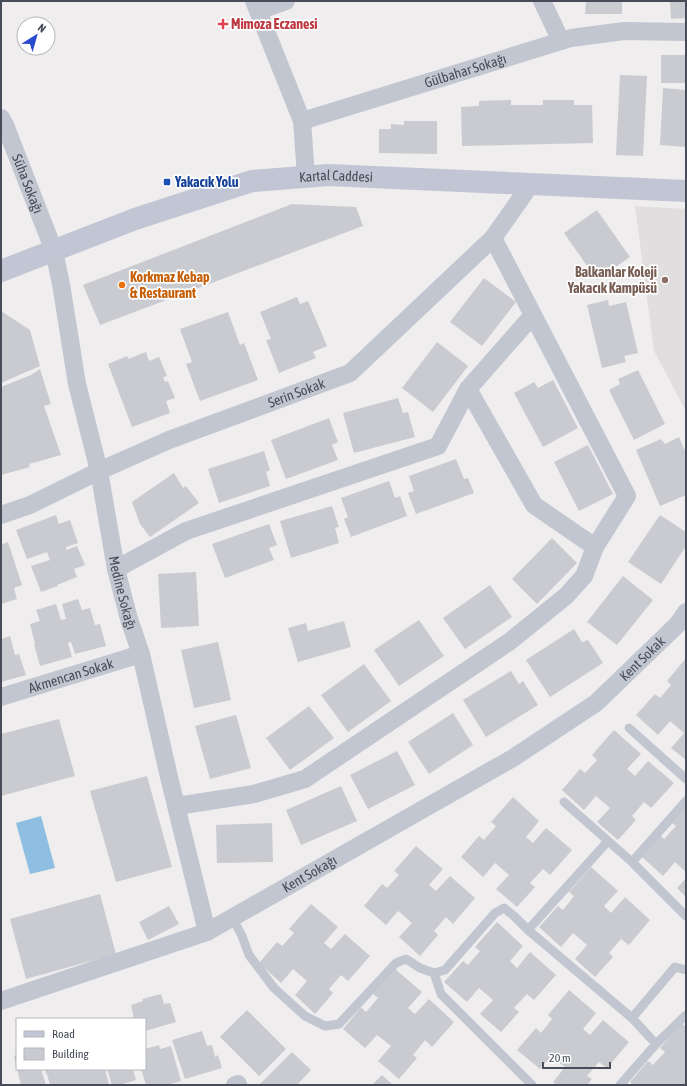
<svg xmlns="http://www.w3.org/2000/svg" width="687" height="1086" viewBox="0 0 687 1086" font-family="'Asap Condensed',sans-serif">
<rect width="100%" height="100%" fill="#efeded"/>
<path fill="#e0dede" d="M 635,206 L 686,209 L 686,411 L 654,351 Z"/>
<path fill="#8fbee3" d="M 41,816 L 55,868 L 30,874 L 16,823 Z"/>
<path fill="#cacbd1" d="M 586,1 L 622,1 L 622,14 L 585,14 Z
M 670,1 L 686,1 L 686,18 L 671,19 Z
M 661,55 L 686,55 L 686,83 L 661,83 Z
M 620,75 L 647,76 L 643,156 L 616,155 Z
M 663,88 L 686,90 L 686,147 L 660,145 Z
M 511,100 L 511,105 L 543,105 L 543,100 L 574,100 L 574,105 L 592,105 L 593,143 L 462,146 L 461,107 L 479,106 L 479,101 Z
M 404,121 L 437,121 L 437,154 L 379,153 L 379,129 L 391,129 L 391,124 L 404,125 Z
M 292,204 L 356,207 L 363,226 L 100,325 L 83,285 Z
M 597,210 L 630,257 L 597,280 L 564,233 Z
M 484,278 L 516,302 L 482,346 L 450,322 Z
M 297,297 L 300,304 L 308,301 L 327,346 L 313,352 L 316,358 L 279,373 L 266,340 L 271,339 L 260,312 Z
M 608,300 L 609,306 L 626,302 L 638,353 L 624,356 L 626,362 L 602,368 L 587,305 Z
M 1,311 L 30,330 L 40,366 L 1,383 Z
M 228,312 L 240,345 L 244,343 L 258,380 L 200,401 L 186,364 L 192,362 L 180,329 Z
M 437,342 L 468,366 L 433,412 L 402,388 Z
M 146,352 L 149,361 L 159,357 L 167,376 L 163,377 L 165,382 L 168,381 L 175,398 L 166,401 L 170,413 L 132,427 L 108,364 L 127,356 L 128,359 Z
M 40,369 L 51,404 L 44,406 L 61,455 L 29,464 L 30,467 L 1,475 L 1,387 L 31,375 Z
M 638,370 L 665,424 L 634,440 L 609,390 L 620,384 L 618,379 Z
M 553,380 L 578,428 L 543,447 L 514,393 L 534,382 L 538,388 Z
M 398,398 L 403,413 L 408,412 L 415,437 L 354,453 L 343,413 Z
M 329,418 L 338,442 L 332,445 L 338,460 L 286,479 L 271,440 Z
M 679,437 L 686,453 L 686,495 L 660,506 L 636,450 L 661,439 L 665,444 Z
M 588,445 L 613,494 L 579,511 L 554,462 Z
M 264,451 L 270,470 L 266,472 L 270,486 L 219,503 L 208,469 Z
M 456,459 L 464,479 L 468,478 L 474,493 L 416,514 L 408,493 L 414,491 L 409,476 Z
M 174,473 L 183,488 L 186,486 L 199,503 L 150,537 L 140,524 L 132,502 Z
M 389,481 L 395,498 L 400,496 L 407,516 L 351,537 L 344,519 L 348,517 L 341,498 Z
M 332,506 L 339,527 L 335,528 L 339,543 L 291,558 L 280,521 Z
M 56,515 L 59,524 L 70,520 L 78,543 L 66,547 L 66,550 L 77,546 L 85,565 L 74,569 L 77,577 L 57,585 L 58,586 L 41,592 L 31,566 L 50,560 L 47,552 L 27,559 L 16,530 Z
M 660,515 L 686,532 L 686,546 L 661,584 L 628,562 Z
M 269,524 L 277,545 L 269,548 L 274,560 L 225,578 L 212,544 Z
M 552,538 L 577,563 L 537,604 L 512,579 Z
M 8,542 L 22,585 L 14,588 L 17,599 L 1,604 L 1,545 Z
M 196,572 L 199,626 L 161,628 L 158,574 Z
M 623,576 L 653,600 L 617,645 L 587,622 Z
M 490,585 L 512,617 L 465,649 L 443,618 Z
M 78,599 L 82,610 L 90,608 L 95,625 L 100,624 L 106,646 L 75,654 L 71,642 L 68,643 L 72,657 L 40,666 L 34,644 L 35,644 L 30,624 L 40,621 L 36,610 L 56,604 L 61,620 L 66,619 L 62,604 Z
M 419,620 L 444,656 L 399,686 L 374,650 Z
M 344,621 L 351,647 L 298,662 L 288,628 L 306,623 L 308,631 Z
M 574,629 L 582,642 L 588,640 L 603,663 L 550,697 L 526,660 Z
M 10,636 L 15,655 L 19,654 L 26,675 L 1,682 L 1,639 Z
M 218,642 L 231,700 L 194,708 L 181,650 Z
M 686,658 L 686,760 L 671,748 L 684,733 L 670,721 L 658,735 L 636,715 L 655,694 L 660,698 L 671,685 L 667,681 Z
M 364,664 L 391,701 L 348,732 L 321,695 Z
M 511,671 L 519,684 L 523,681 L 538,705 L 486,737 L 463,700 Z
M 309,706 L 334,738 L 290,770 L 266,738 Z
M 453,713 L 473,745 L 429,774 L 408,742 Z
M 236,715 L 251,768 L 210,779 L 195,726 Z
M 59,719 L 75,776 L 1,796 L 1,734 Z
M 614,730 L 641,754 L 627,769 L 635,776 L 648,761 L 674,783 L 651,808 L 644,802 L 632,816 L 636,820 L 618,840 L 597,822 L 610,808 L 596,796 L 584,810 L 562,790 L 580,769 L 585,773 L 597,760 L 592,755 Z
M 397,751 L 415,785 L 368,809 L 350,775 Z
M 147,776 L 172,867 L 116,882 L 90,791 Z
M 341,786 L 357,821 L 301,845 L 286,810 Z
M 513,797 L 539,821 L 526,837 L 533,843 L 546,828 L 572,850 L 550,875 L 543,869 L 530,883 L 535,887 L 517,907 L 496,889 L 509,875 L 495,863 L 483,877 L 461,857 L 479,836 L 484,840 L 496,826 L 491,822 Z
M 686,805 L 686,872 L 675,862 L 663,876 L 641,856 L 660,835 L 664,839 L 676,826 L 671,822 Z
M 272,823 L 273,862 L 217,863 L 216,825 Z
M 416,846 L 443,869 L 429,885 L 436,891 L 450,876 L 475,898 L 453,924 L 446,917 L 434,931 L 438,935 L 420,956 L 399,937 L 412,923 L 398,911 L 386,925 L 364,906 L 382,884 L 387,888 L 399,875 L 394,871 Z
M 591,867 L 618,891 L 604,906 L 611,913 L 625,897 L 650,920 L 629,945 L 621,939 L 609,953 L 613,957 L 595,977 L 575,959 L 587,945 L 573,933 L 561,947 L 539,927 L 558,906 L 563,910 L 574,896 L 569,892 Z
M 686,878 L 686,897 L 677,888 Z
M 100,894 L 116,954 L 26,979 L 10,919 Z
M 311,904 L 338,927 L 324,943 L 331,949 L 345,934 L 370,956 L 348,981 L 341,975 L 329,989 L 333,993 L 315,1014 L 295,995 L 307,981 L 293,969 L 281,983 L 259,963 L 277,942 L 282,946 L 294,933 L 289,929 Z
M 169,906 L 179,924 L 148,940 L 139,922 Z
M 497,922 L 523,946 L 510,961 L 517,968 L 530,952 L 556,975 L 534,1000 L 527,994 L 514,1008 L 519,1012 L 501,1032 L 480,1014 L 493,1000 L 479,988 L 467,1002 L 444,982 L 463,961 L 468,965 L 480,951 L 475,947 Z
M 395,969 L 422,992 L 408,1008 L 415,1014 L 429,999 L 454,1022 L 432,1047 L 425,1040 L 413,1055 L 417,1058 L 399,1079 L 378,1061 L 391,1046 L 377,1035 L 365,1048 L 343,1029 L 361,1007 L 366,1012 L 378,998 L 373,994 Z
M 569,990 L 596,1013 L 583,1029 L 590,1035 L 603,1020 L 629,1042 L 607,1068 L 599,1062 L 587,1076 L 592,1079 L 587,1085 L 557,1085 L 553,1082 L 565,1067 L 551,1056 L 540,1069 L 517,1050 L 536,1028 L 541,1033 L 552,1019 L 548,1015 Z
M 161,994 L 164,1004 L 170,1003 L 176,1022 L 145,1031 L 145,1019 L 134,1019 L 131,1005 L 143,1001 L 142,999 Z
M 247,1010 L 286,1049 L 259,1076 L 220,1037 Z
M 682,1023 L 686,1027 L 686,1085 L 633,1085 L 630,1082 L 648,1061 L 653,1065 L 665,1052 L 660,1048 Z
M 202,1031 L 207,1046 L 212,1045 L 215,1057 L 218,1055 L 222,1068 L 185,1079 L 172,1040 Z
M 159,1045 L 160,1049 L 171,1046 L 181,1081 L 167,1085 L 146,1085 L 141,1069 L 145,1069 L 145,1049 Z
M 292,1052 L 311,1070 L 297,1085 L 262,1085 L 260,1084 Z
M 17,1055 L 17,1066 L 16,1067 L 14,1056 Z
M 17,1069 L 41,1069 L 46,1085 L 21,1085 Z
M 45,1069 L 105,1069 L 109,1085 L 50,1085 L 47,1074 L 46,1074 Z
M 107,1069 L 133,1069 L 136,1080 L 120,1085 L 112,1085 Z
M 382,1075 L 393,1085 L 372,1085 Z"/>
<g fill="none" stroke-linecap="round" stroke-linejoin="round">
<path stroke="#c1c6d1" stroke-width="9" d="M 629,728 L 686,779
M 564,802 L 632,862 L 686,916
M 632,862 L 686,801
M 232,917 L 242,936 L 249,955 L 274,988 L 305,1016 L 325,1026 L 339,1024 L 396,963 L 406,959 L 420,968 L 434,973 L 445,970 L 495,913 L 504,908 L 514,916 L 528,930 L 632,1018 L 656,1044 L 620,1085
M 528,930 L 608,841
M 434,973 L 441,994 L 532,1085
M 632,1018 L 675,967 L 686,970
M 656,1044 L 686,1015"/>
<g stroke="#c1c6d1" stroke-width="18">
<path d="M 254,1 L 302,121"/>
<path d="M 542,1 L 561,41"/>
<path d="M 258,11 L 286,1"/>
<path id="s1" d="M 1,118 L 5,125 L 54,251 L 61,284 L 77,384 L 99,471 L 116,569 L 129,619 L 141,654 L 169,777 L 207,932"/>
<path id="s2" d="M 306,176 L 302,121 L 571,38 L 624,31 L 686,32"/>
<path d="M 468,389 L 534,505 L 595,547"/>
<path id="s3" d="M 1,515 L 30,505 L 99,471 L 169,440 L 350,373 L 493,238 L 531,184"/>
<path d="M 116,569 L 186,531 L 438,446 L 468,389 L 533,315"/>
<path id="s4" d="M 1,697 L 141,654"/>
<path d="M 177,806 L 254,794 L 305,779 L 509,642 L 566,596 L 584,576 L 595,547 L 627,496 L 493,238"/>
<path id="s5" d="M 1,1001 L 207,932 L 513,758 L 596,703 L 678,624 L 686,612"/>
<path d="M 235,1085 L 238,1084"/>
</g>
<path stroke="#c1c5d4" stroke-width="22" id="s6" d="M 1,271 L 135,219 L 252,181 L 328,175 L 686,191"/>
</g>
<path fill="#e0444e" stroke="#fff" stroke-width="1.5" d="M221 18h4v4h4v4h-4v4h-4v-4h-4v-4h4z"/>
<rect fill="#1a4fb4" stroke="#fff" stroke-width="1.5" x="163" y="178" width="8" height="8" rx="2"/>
<circle fill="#8d6e63" stroke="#fff" stroke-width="1.5" cx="665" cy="280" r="4"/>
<circle fill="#e8710a" stroke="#fff" stroke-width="1.5" cx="122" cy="285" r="4"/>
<g text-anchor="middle" stroke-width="3.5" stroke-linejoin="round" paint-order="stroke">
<g font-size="14" font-weight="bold" fill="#be3a42" stroke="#fff" text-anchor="start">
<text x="231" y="29">Mimoza Eczanesi</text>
</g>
<g font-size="14" fill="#474c58" stroke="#fff">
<text dy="5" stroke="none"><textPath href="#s2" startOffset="226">Gülbahar Sokağı</textPath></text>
<text dy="5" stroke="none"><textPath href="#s6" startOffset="351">Kartal Caddesi</textPath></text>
<text dy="5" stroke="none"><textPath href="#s1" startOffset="71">Süha Sokağı</textPath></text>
<text dy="5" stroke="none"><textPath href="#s3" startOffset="320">Serin Sokak</textPath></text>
<text dy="5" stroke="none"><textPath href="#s1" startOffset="492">Medine Sokağı</textPath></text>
<text dy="5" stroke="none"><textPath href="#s5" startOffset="733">Kent Sokak</textPath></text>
<text dy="5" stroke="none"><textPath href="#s4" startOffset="73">Akmencan Sokak</textPath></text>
<text dy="5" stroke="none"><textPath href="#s5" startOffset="335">Kent Sokağı</textPath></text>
</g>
<g font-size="14" font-weight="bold" fill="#164399" stroke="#fff" text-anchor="start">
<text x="175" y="187">Yakacık Yolu</text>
</g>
<g font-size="14" font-weight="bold" fill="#785e54" stroke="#fff" text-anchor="end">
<text x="657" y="277">Balkanlar Koleji<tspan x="657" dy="16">Yakacık Kampüsü</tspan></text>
</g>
<g font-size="14" font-weight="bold" fill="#c56008" stroke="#fff" text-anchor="start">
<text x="130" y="282">Korkmaz Kebap<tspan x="130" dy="16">&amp; Restaurant</tspan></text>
</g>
</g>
<rect width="687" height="1086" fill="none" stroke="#474c58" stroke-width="4"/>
<rect x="16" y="1018" width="130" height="52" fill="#ffffff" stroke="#b5b7bc"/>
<rect x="24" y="1031" width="20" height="6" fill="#c1c5d4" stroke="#b5b7bc"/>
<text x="52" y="1038" font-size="12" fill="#474c58">Road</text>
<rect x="24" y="1048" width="20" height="12" fill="#cacbd1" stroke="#b5b7bc"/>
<text x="52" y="1058" font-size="12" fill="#474c58">Building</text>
<g transform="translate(36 36) rotate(37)"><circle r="19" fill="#ffffff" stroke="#b5b7bc"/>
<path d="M0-3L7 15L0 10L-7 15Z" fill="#294acc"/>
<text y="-6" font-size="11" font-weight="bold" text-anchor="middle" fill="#474c58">N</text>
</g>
<path d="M543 1062v6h67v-6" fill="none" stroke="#474c58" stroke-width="2"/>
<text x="549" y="1062" font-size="12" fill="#474c58" stroke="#ffffff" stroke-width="3" paint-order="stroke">20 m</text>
</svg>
